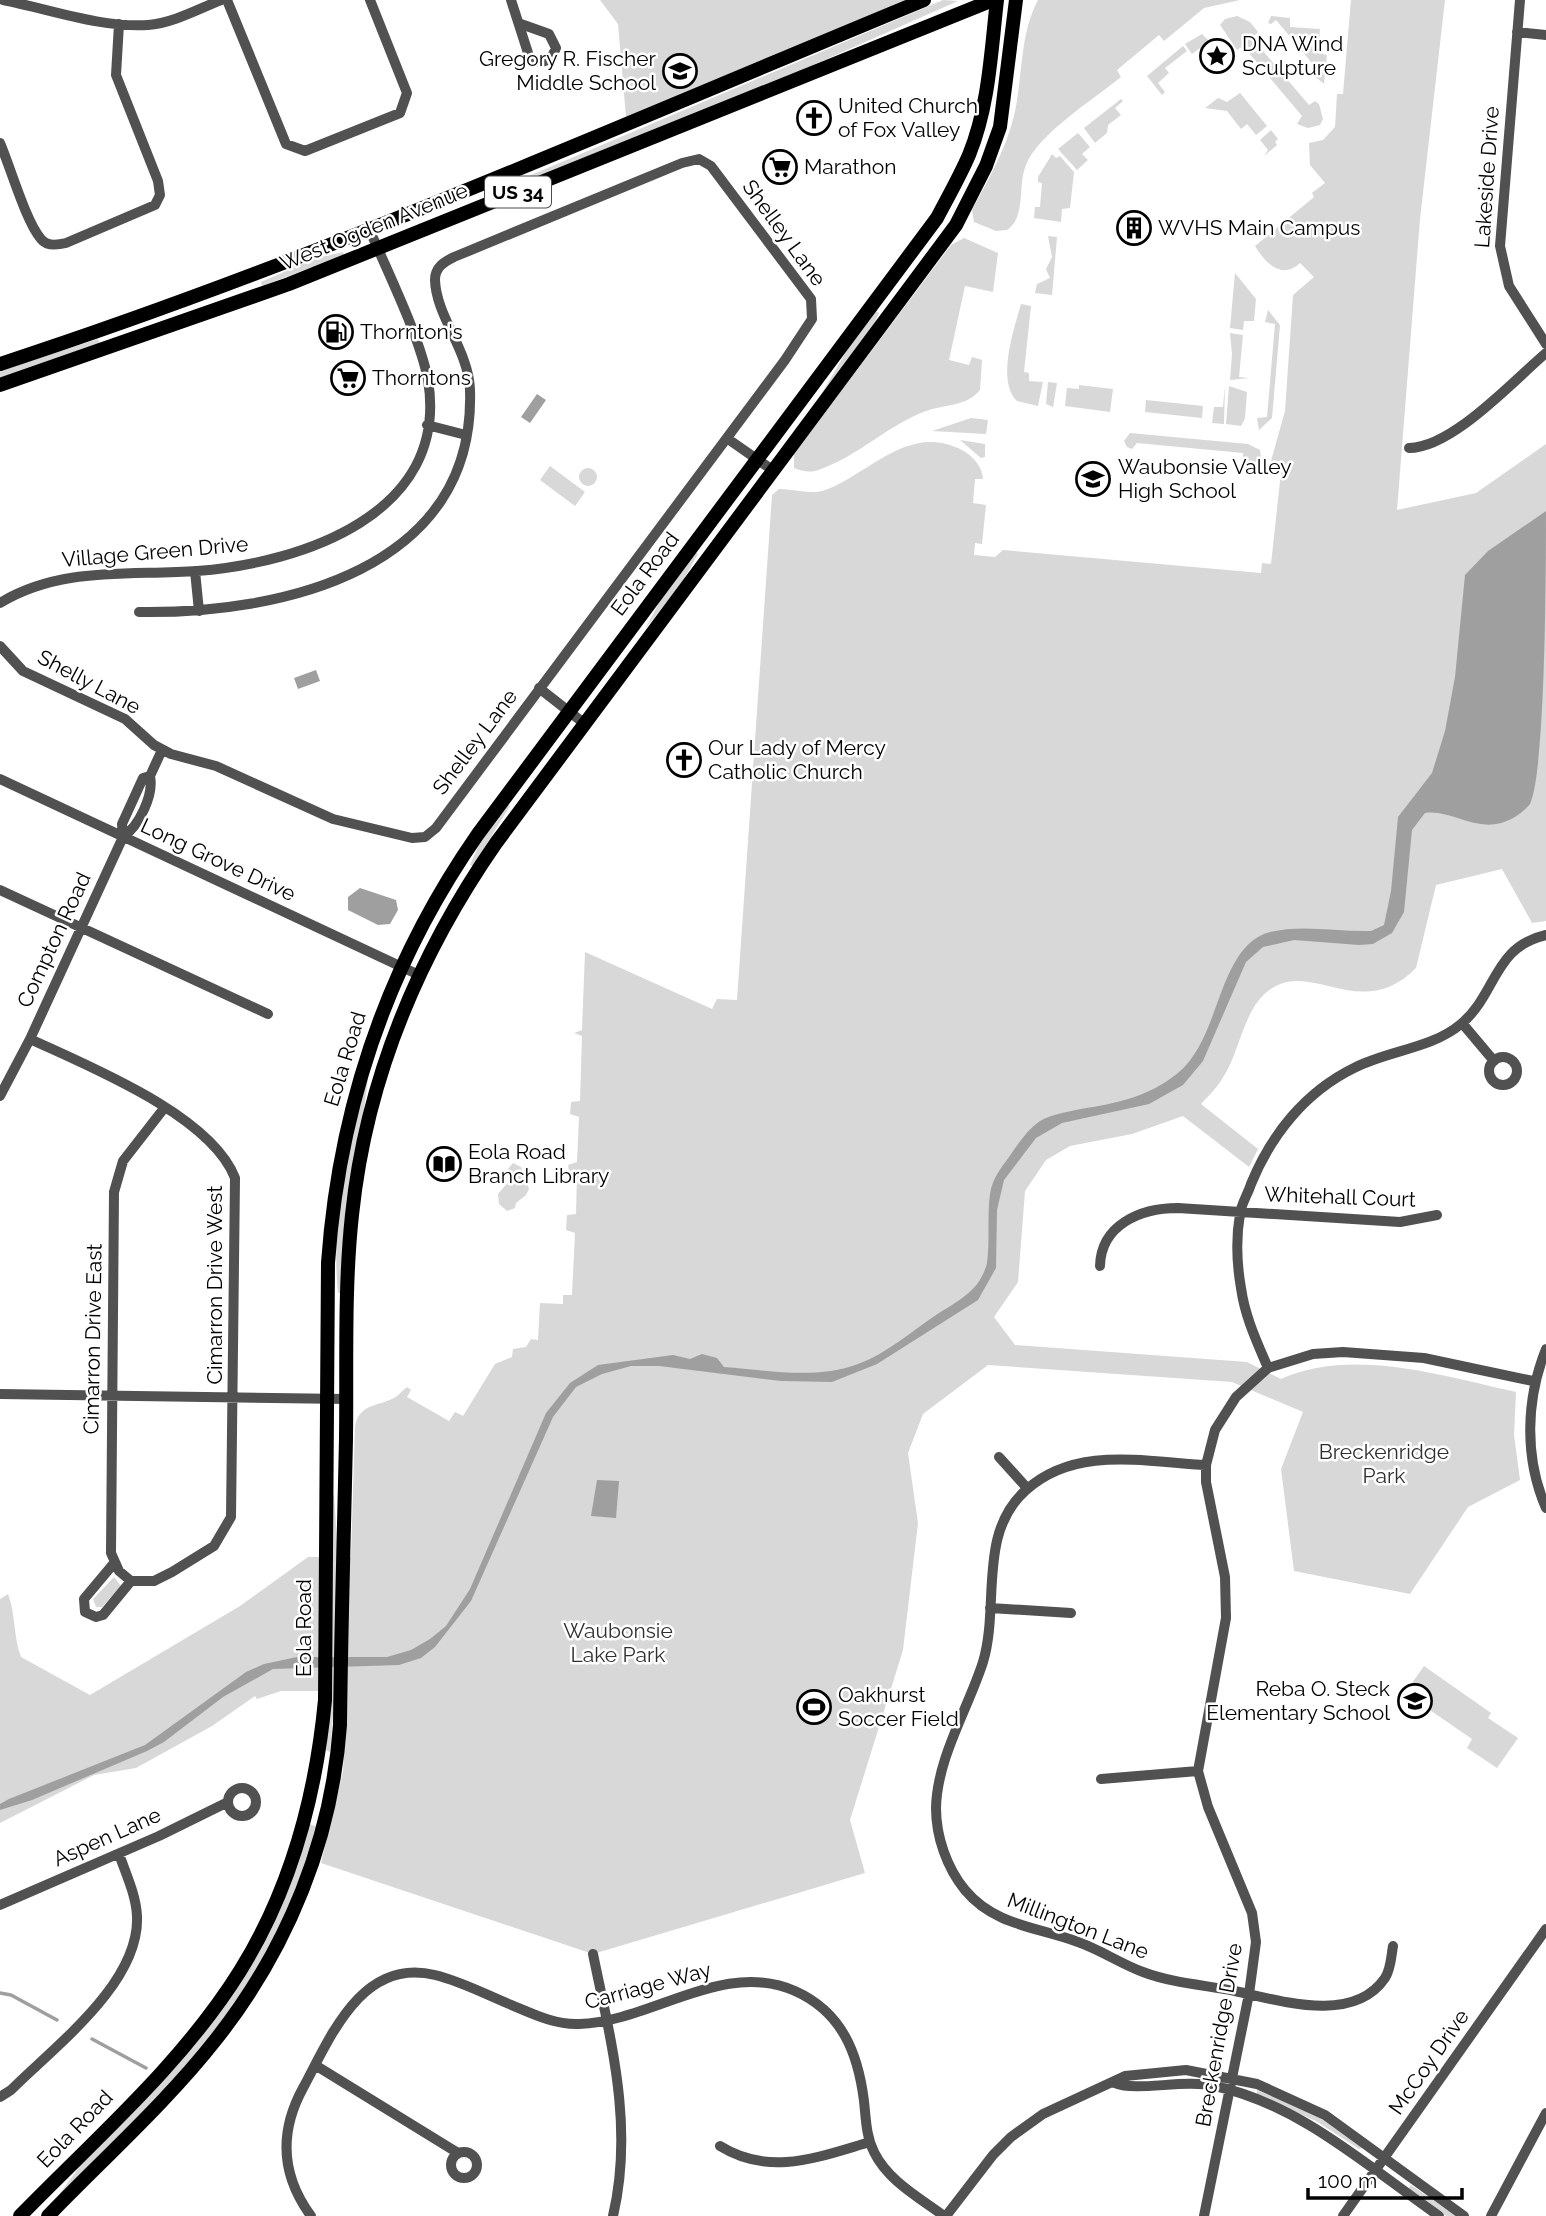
<svg xmlns="http://www.w3.org/2000/svg" width="1546" height="2216" viewBox="0 0 1546 2216" font-family="Raleway,sans-serif">
<rect width="100%" height="100%" fill="#fff"/>
<path fill="#d8d8d8" d="M 600,0 L 910,0 L 626,117 L 618,24 Z
M 943,0 L 958,1 L 793,74 L 531,179 L 529,176 Z
M 1038,0 L 1240,0 L 1204,8 L 1164,41 L 1159,35 L 1117,70 L 1121,77 C 1094,99 1038,134 1026,165 C 1017,186 1027,216 1007,230 L 996,231 L 974,222 L 972,210 C 988,180 1006,149 1014,116 C 1023,78 1019,36 1038,0 Z
M 1351,0 L 1445,0 L 1420,219 L 1397,510 L 1476,493 L 1546,444 L 1546,921 L 1532,923 L 1502,869 L 1436,885 L 1416,968 C 1362,1022 1315,963 1274,987 C 1243,1004 1241,1052 1222,1079 C 1217,1088 1208,1096 1201,1104 L 1258,1149 L 1249,1167 L 1183,1116 L 1132,1134 L 1070,1146 L 1046,1160 L 1025,1191 L 1018,1282 L 994,1317 L 1015,1345 L 1247,1362 L 1281,1379 C 1353,1347 1442,1376 1516,1392 L 1514,1435 L 1520,1480 L 1468,1507 L 1410,1594 L 1294,1571 L 1281,1469 L 1303,1412 L 1232,1382 L 988,1365 L 923,1414 L 908,1453 L 918,1523 L 903,1650 L 850,1820 L 865,1873 L 593,1954 L 321,1863 L 343,1771 L 347,1691 L 335,1691 L 330,1752 L 326,1750 L 331,1691 L 281,1691 L 257,1699 L 255,1696 L 212,1726 L 136,1768 L 94,1775 L 0,1823 L 0,1599 L 8,1594 C 16,1615 13,1636 21,1657 L 90,1695 L 240,1606 L 308,1557 L 331,1557 L 331,1496 L 334,1495 L 338,1556 L 351,1557 L 355,1426 C 360,1403 377,1407 394,1398 C 399,1395 403,1390 407,1387 L 411,1390 L 407,1397 L 449,1421 L 455,1412 L 463,1416 L 495,1364 L 512,1357 L 513,1349 L 526,1347 L 531,1339 L 538,1340 L 540,1303 L 563,1304 L 563,1295 L 572,1295 L 575,1233 L 566,1230 L 567,1215 L 576,1214 L 577,1173 L 569,1171 L 568,1165 L 577,1162 L 579,1117 L 570,1114 L 571,1102 L 580,1101 L 582,1036 L 574,1033 L 582,1030 L 585,952 L 712,1009 L 717,999 L 737,1000 L 772,495 L 779,489 C 796,489 811,496 828,489 C 872,471 910,423 962,450 C 973,456 982,466 983,479 L 975,479 L 973,503 L 986,505 L 982,544 L 975,543 L 974,555 L 995,557 L 1003,550 L 1261,573 L 1262,563 L 1271,564 L 1282,463 L 1271,461 L 1285,411 L 1293,295 L 1314,277 L 1300,263 C 1281,281 1264,261 1255,246 L 1314,197 L 1312,193 L 1325,183 L 1310,165 L 1309,143 L 1323,140 L 1335,127 L 1337,94 L 1343,94 Z
M 1237,16 L 1250,22 L 1258,32 L 1252,38 L 1309,105 L 1315,101 L 1319,104 L 1323,119 L 1320,125 L 1308,128 L 1297,124 L 1302,116 L 1243,46 L 1237,50 L 1220,25 L 1225,19 Z
M 1271,16 L 1290,18 L 1290,27 L 1320,29 L 1318,53 L 1327,55 L 1324,84 L 1312,74 L 1317,69 L 1276,20 L 1271,24 L 1268,23 Z
M 1202,34 L 1218,50 L 1214,55 L 1218,61 L 1213,64 L 1200,48 L 1192,54 L 1185,44 Z
M 1183,46 L 1187,51 L 1165,68 L 1169,73 L 1158,83 L 1165,92 L 1162,95 L 1147,76 Z
M 1240,93 L 1267,126 L 1256,135 L 1247,124 L 1241,129 L 1227,111 L 1205,108 L 1218,98 L 1227,102 Z
M 1121,99 L 1123,101 L 1115,108 L 1121,115 L 1108,125 L 1107,133 L 1095,143 L 1084,128 Z
M 1271,130 L 1278,139 L 1275,142 L 1277,145 L 1264,156 L 1268,150 L 1260,140 Z
M 1078,133 L 1090,147 L 1082,154 L 1088,160 L 1077,170 L 1058,149 Z
M 1052,154 L 1056,158 L 1060,156 L 1074,172 L 1070,208 L 1062,209 L 1061,222 L 1034,218 L 1035,207 L 1040,207 L 1042,183 L 1038,182 L 1038,177 Z
M 1048,236 L 1057,237 L 1052,295 L 1035,293 L 1037,284 L 1050,278 L 1046,269 L 1052,257 Z
M 964,238 L 998,253 L 993,292 L 965,286 L 949,360 L 969,365 L 972,357 L 982,360 L 980,390 C 966,407 945,404 926,411 C 888,425 858,456 821,469 C 811,473 804,472 794,468 L 794,454 L 951,245 Z
M 343,252 L 344,255 L 262,286 L 261,282 L 316,258 Z
M 1235,273 L 1256,299 L 1254,321 L 1244,321 L 1243,330 L 1230,328 Z
M 1021,304 L 1031,306 L 1024,372 L 1029,373 L 1029,381 L 1043,382 L 1038,406 L 1017,401 C 996,381 1014,329 1021,304 Z
M 1268,310 L 1280,325 L 1272,418 L 1259,430 L 1257,418 L 1267,417 L 1275,324 L 1265,322 Z
M 876,311 L 879,313 L 872,329 L 822,393 L 850,345 Z
M 1230,333 L 1243,335 L 1239,377 L 1249,378 L 1230,380 L 1232,354 Z
M 98,339 L 100,344 L 0,378 L 0,371 Z
M 1048,382 L 1057,383 L 1053,407 L 1046,404 Z
M 1079,385 L 1113,389 L 1110,412 L 1065,406 L 1067,388 L 1079,389 Z
M 1225,385 L 1224,424 L 1212,423 L 1214,407 L 1223,407 Z
M 1229,386 L 1247,392 L 1245,418 L 1241,426 L 1226,424 Z
M 1146,400 L 1203,406 L 1202,418 L 1145,412 Z
M 971,418 L 988,420 L 986,434 L 932,431 Z
M 1130,433 L 1248,444 L 1260,450 L 1261,458 L 1256,462 L 1243,461 L 1243,453 L 1137,443 L 1132,449 L 1127,447 L 1124,441 Z
M 960,440 L 985,444 L 985,457 L 981,458 Z
M 550,466 L 585,492 L 575,506 L 540,480 Z
M579 477a9 9 0 1 1 18 0a9 9 0 1 1-18 0Z
M 695,552 L 698,554 L 680,586 L 645,629 L 661,599 Z
M 507,804 L 510,806 L 473,866 L 470,865 L 479,845 Z
M 368,1078 L 341,1293 L 338,1293 C 331,1223 346,1146 368,1078 Z
M 513,1163 L 521,1167 L 529,1189 L 526,1195 L 516,1203 L 515,1208 L 507,1211 L 499,1204 L 498,1194 L 510,1180 L 508,1169 Z
M 114,1577 L 121,1586 L 102,1607 L 96,1607 L 93,1599 Z
M 1424,1666 L 1491,1713 L 1488,1718 L 1518,1738 L 1497,1768 L 1467,1748 L 1472,1739 L 1405,1693 Z
M 310,1824 L 317,1827 C 300,1880 280,1934 249,1982 C 197,2064 123,2130 55,2200 L 89,2154 L 172,2069 L 297,1866 Z
M 1257,2090 L 1309,2110 L 1363,2148 L 1359,2149 L 1316,2121 L 1257,2095 Z
M 1411,2185 L 1456,2216 L 1446,2216 L 1408,2189 Z"/>
<path fill="#9f9f9f" d="M 537,394 L 546,400 L 530,423 L 521,417 Z
M 1546,511 C 1546,565 1546,769 1530,804 C 1526,809 1518,816 1513,818 C 1479,837 1454,809 1425,813 L 1412,830 L 1404,912 L 1392,933 L 1373,944 L 1359,945 L 1294,940 L 1263,947 L 1246,962 L 1203,1061 L 1183,1085 L 1149,1104 L 1062,1123 L 1036,1138 L 1004,1180 L 997,1210 L 996,1268 L 978,1300 L 877,1364 L 832,1382 L 781,1381 L 659,1366 L 631,1366 L 602,1374 L 576,1387 L 553,1417 L 471,1601 L 435,1647 L 421,1658 L 399,1665 L 273,1669 L 223,1697 L 164,1742 L 147,1751 L 32,1800 L 0,1810 L 0,1804 L 9,1799 L 145,1745 L 246,1672 L 264,1664 L 297,1657 L 387,1657 L 411,1650 L 430,1639 L 446,1626 L 470,1589 L 546,1413 L 570,1383 L 598,1365 L 673,1355 L 690,1359 L 702,1354 L 717,1358 L 724,1367 C 768,1370 816,1380 858,1364 C 886,1354 912,1331 936,1315 C 959,1300 980,1291 987,1263 C 990,1240 987,1216 990,1194 C 992,1179 1001,1168 1009,1157 C 1018,1144 1027,1130 1040,1121 C 1053,1114 1067,1112 1081,1109 C 1118,1103 1148,1097 1178,1073 C 1222,1037 1217,946 1270,932 C 1302,924 1338,932 1371,931 L 1384,925 L 1391,891 L 1398,817 L 1432,773 L 1445,731 L 1455,677 L 1465,575 L 1488,551 Z
M 316,670 L 320,681 L 298,689 L 294,678 Z
M 360,888 L 396,900 L 398,910 L 390,924 L 378,925 L 348,910 L 348,897 Z
M 597,1480 L 619,1481 L 616,1518 L 591,1516 Z"/>
<g fill="none" stroke-linecap="round" stroke-linejoin="round">
<path stroke="#9f9f9f" stroke-width="3.5" d="M 0,1993 L 11,1995 L 57,2020
M 92,2039 L 146,2068"/>
<path stroke="#515151" stroke-width="10" d="M 3,0 C 49,9 101,28 148,25 C 173,23 198,9 221,0
M 227,0 L 286,144 L 305,151 L 400,113 L 407,93 L 370,0
M 511,0 L 529,56 L 537,62 C 548,62 552,58 556,48 L 549,34 L 521,24
M 1520,0 L 1500,246 L 1509,286 L 1546,344
M 1517,32 L 1546,35
M 0,143 C 10,166 26,222 41,239 C 47,247 58,245 66,243 L 155,205 L 160,195 L 158,181 L 116,75 L 119,24
M 427,425 L 466,435
M 728,439 L 774,471
M 1409,448 C 1452,448 1513,381 1546,353
M 195,571 L 199,611
M 0,603 C 61,566 129,576 197,571 C 302,563 450,514 428,380 C 420,338 388,272 370,231
M 0,646 L 23,671 L 125,719 L 154,745 L 171,754 L 216,766 L 333,819 L 412,838 L 425,837 L 436,828 L 785,360 L 812,319 L 811,299 L 711,166 L 699,159 L 682,163 L 454,257 C 444,262 435,267 435,280 C 436,316 469,351 470,390 C 476,570 282,614 139,612
M 539,688 L 585,724
M 0,779 L 419,975
M 123,837 L 122,824 L 143,778 L 150,776 L 162,750
M 0,890 L 268,1014
M 1462,1023 L 1494,1061
M 30,1039 C 88,1066 211,1115 235,1178 L 231,1517 L 214,1546 L 172,1572 L 154,1581 L 131,1581
M1489 1071a14 14 0 1 1 28 0a14 14 0 1 1-28 0Z
M 0,1096 L 30,1039 L 123,837 C 139,826 154,795 150,776
M 1100,1266 C 1101,1225 1140,1208 1178,1208 L 1400,1222 L 1437,1215
M 1546,1349 C 1526,1399 1524,1457 1546,1508
M 1268,1368 C 1257,1342 1245,1317 1241,1288 C 1237,1265 1236,1237 1240,1214 C 1241,1204 1248,1194 1251,1184 C 1271,1135 1305,1092 1354,1068 C 1389,1050 1431,1049 1461,1024 C 1497,994 1493,947 1546,935
M 0,1394 L 346,1399
M 999,1457 L 1027,1488
M 1206,1465 C 1145,1462 1076,1445 1026,1490 C 977,1533 1000,1606 983,1662 C 968,1709 937,1758 936,1808 C 936,1837 947,1868 965,1890 C 995,1926 1038,1927 1078,1942 C 1101,1950 1121,1964 1143,1972 C 1172,1983 1205,1985 1235,1991 C 1278,2000 1353,2025 1385,1978 C 1391,1969 1391,1957 1393,1946
M 115,1562 L 84,1599 L 85,1612 L 96,1617 L 103,1615 L 131,1581
M 131,1581 L 119,1571 L 111,1553 L 114,1192 L 123,1161 L 165,1107
M 990,1608 L 1071,1613
M 1101,1779 L 1198,1771
M228 1802a14 14 0 1 1 28 0a14 14 0 1 1-28 0Z
M 0,1905 L 159,1836 L 228,1802
M 593,1954 C 611,2042 634,2126 613,2216
M 315,2065 L 458,2153
M 1115,2083 C 1137,2092 1183,2079 1215,2086 C 1301,2105 1368,2167 1439,2216
M 0,2097 L 11,2090 C 55,2046 140,1983 137,1916 C 136,1895 126,1874 119,1854
M 720,2146 C 770,2177 818,2157 870,2142
M451 2165a13 13 0 1 1 26 0a13 13 0 1 1-26 0Z
M 311,2216 C 281,2175 279,2132 303,2088 C 331,2036 362,1957 435,1975 C 460,1981 485,1994 509,2004 C 531,2013 554,2025 579,2024 C 651,2022 723,1959 795,1991 C 842,2012 858,2053 864,2101 C 866,2119 866,2136 874,2152 C 888,2181 920,2198 944,2216
M 946,2216 L 993,2155 L 1011,2137 L 1043,2114 L 1125,2076 L 1186,2070 L 1257,2084 L 1325,2115 L 1464,2216
M 1204,2216 L 1249,1994 L 1256,1942 L 1252,1913 L 1208,1807 L 1198,1771 L 1226,1618 L 1225,1577 L 1206,1482 L 1206,1465 L 1215,1430 L 1236,1397 L 1268,1368 L 1313,1354 L 1343,1352 L 1424,1358 L 1533,1381
M 1343,2216 L 1546,1929
M 1491,2216 L 1546,2113"/>
<path stroke="#000" stroke-width="14" d="M 0,364 C 316,261 618,126 924,0
M 0,385 L 289,284 L 993,0
M 20,2216 C 96,2138 182,2064 240,1971 C 291,1889 316,1795 325,1700 L 328,1263 C 339,1107 388,963 478,834 L 937,218 C 948,197 960,176 969,155 C 989,106 991,52 997,0
M 48,2216 C 104,2158 167,2102 217,2038 C 288,1948 332,1839 340,1725 C 341,1629 344,1534 346,1438 C 347,1364 344,1289 352,1215 C 366,1080 419,954 496,843 L 956,225 L 986,166 L 1000,127 L 1016,0"/>
</g>
<defs>
<g id="sight-ring" transform="scale(1.75)"><circle r="9.5" fill="#fff" stroke="#000" stroke-width="1.5"/><path d="M0-6L1.8-2.2L6-1.7L2.9 1.2L3.7 5.4L0 3.3L-3.7 5.4L-2.9 1.2L-6-1.7L-1.8-2.2Z" fill="#000"/></g>
<g id="school-ring" transform="scale(1.75)"><circle r="9.5" fill="#fff" stroke="#000" stroke-width="1.5"/><path d="M0-5L7-2L0 1L-7-2ZM-4 1L0 2.5L4 1V4Q0 6-4 4Z" fill="#000"/></g>
<g id="church-ring" transform="scale(1.75)"><circle r="9.5" fill="#fff" stroke="#000" stroke-width="1.5"/><path d="M-1.2-6h2.4v3.5h3.3v2.4h-3.3V6h-2.4V-.1h-3.3v-2.4h3.3Z" fill="#000"/></g>
<g id="supermarket-ring" transform="scale(1.75)"><circle r="9.5" fill="#fff" stroke="#000" stroke-width="1.5"/><path d="M-6-5.5h2.5l.6 2H6L4.5 2H-2.5L-4.4-4H-6ZM-1.5 3.2a1.3 1.3 0 1 0 .1 0ZM3 3.2a1.3 1.3 0 1 0 .1 0Z" fill="#000"/></g>
<g id="building-ring" transform="scale(1.75)"><circle r="9.5" fill="#fff" stroke="#000" stroke-width="1.5"/><path d="M-4-6H4V6H1V3H-1V6H-4ZM-2.5-4.3h1.7v1.8h-1.7ZM.8-4.3h1.7v1.8H.8ZM-2.5-1h1.7V.8h-1.7ZM.8-1h1.7V.8H.8Z" fill="#000"/></g>
<g id="fuel-ring" transform="scale(1.75)"><circle r="9.5" fill="#fff" stroke="#000" stroke-width="1.5"/><path d="M-5.5-6h7V0h2V4h1.3V-2.5L3-4.5l.8-.8L6-3V5H2.5V1h-1V6h-7ZM-4.2-4.7v3.2H.2V-4.7Z" fill="#000"/></g>
<g id="library-ring" transform="scale(1.75)"><circle r="9.5" fill="#fff" stroke="#000" stroke-width="1.5"/><path d="M-6-4Q-3-5.5-.7-3.5V5Q-3 3-6 4ZM6-4Q3-5.5 .7-3.5V5Q3 3 6 4Z" fill="#000"/></g>
<g id="stadium-ring" transform="scale(1.75)"><circle r="9.5" fill="#fff" stroke="#000" stroke-width="1.5"/><path d="M0-5a6.5 5 0 1 0 0 10a6.5 5 0 1 0 0-10ZM-3.5-1.8h7v3.6h-7Z" fill="#000"/></g>
</defs>
<g fill-rule="evenodd">
<use href="#sight-ring" x="1217" y="56"/>
<use href="#school-ring" x="680" y="71"/>
<use href="#church-ring" x="814" y="118"/>
<use href="#supermarket-ring" x="780" y="167"/>
<use href="#building-ring" x="1134" y="228"/>
<use href="#fuel-ring" x="336" y="332"/>
<use href="#supermarket-ring" x="348" y="378"/>
<use href="#school-ring" x="1093" y="479"/>
<use href="#church-ring" x="684" y="760"/>
<use href="#library-ring" x="444" y="1164"/>
<use href="#school-ring" x="1415" y="1701"/>
<use href="#stadium-ring" x="814" y="1707"/>
</g>
<g text-anchor="middle" stroke-width="5" stroke-linejoin="round" paint-order="stroke">
<rect fill="#fff" stroke="#4c4c4c" stroke-width="2" x="485" y="176.5" width="66" height="31" rx="5"/>
<g font-size="19" font-weight="bold" fill="#000">
<text x="518" y="199">US 34</text>
</g>
<g font-size="21" fill="#000" stroke="#fff" text-anchor="start">
<text x="1242" y="51">DNA Wind<tspan x="1242" dy="24">Sculpture</tspan></text>
<text x="656" y="66" text-anchor="end">Gregory R. Fischer<tspan x="656" dy="24">Middle School</tspan></text>
<text x="838" y="113">United Church<tspan x="838" dy="24">of Fox Valley</tspan></text>
<text x="804" y="174">Marathon</text>
<text x="1158" y="235">WVHS Main Campus</text>
<text x="360" y="339">Thornton's</text>
<text x="372" y="385">Thorntons</text>
<text x="1118" y="474">Waubonsie Valley<tspan x="1118" dy="24">High School</tspan></text>
<text x="708" y="755">Our Lady of Mercy<tspan x="708" dy="24">Catholic Church</tspan></text>
<text x="468" y="1159">Eola Road<tspan x="468" dy="24">Branch Library</tspan></text>
<text x="1390" y="1696" text-anchor="end">Reba O. Steck<tspan x="1390" dy="24">Elementary School</tspan></text>
<text x="838" y="1702">Oakhurst<tspan x="838" dy="24">Soccer Field</tspan></text>
</g>
<g font-size="21" fill="#000" stroke="#fff">
<text transform="translate(1487 177) rotate(-86)" y="7">Lakeside Drive</text>
<text transform="translate(374 227) rotate(-22)" y="7">West Ogden Avenue</text>
<text transform="translate(784 233) rotate(54)" y="7">Shelley Lane</text>
<text transform="translate(155 552) rotate(-5)" y="7">Village Green Drive</text>
<text transform="translate(645 574) rotate(-53)" y="7">Eola Road</text>
<text transform="translate(89 682) rotate(28)" y="7">Shelly Lane</text>
<text transform="translate(475 742) rotate(-53)" y="7">Shelley Lane</text>
<text transform="translate(218 860) rotate(25)" y="7">Long Grove Drive</text>
<text transform="translate(54 940) rotate(-65)" y="7">Compton Road</text>
<text transform="translate(345 1059) rotate(-73)" y="7">Eola Road</text>
<text transform="translate(1340 1197) rotate(2)" y="7">Whitehall Court</text>
<text transform="translate(215 1285) rotate(-90)" y="7">Cimarron Drive West</text>
<text transform="translate(93 1339) rotate(-89)" y="7">Cimarron Drive East</text>
<text transform="translate(304 1628) rotate(-90)" y="7">Eola Road</text>
<text transform="translate(107 1837) rotate(-24)" y="7">Aspen Lane</text>
<text transform="translate(1078 1926) rotate(21)" y="7">Millington Lane</text>
<text transform="translate(648 1986) rotate(-15)" y="7">Carriage Way</text>
<text transform="translate(1219 2035) rotate(-80)" y="7">Breckenridge Drive</text>
<text transform="translate(1429 2062) rotate(-55)" y="7">McCoy Drive</text>
<text transform="translate(75 2129) rotate(-46)" y="7">Eola Road</text>
</g>
<g font-size="21" fill="#2f2f2f" stroke="#fff">
<text x="1384" y="1459">Breckenridge<tspan x="1384" dy="24">Park</tspan></text>
<text x="618" y="1638">Waubonsie<tspan x="618" dy="24">Lake Park</tspan></text>
</g>
</g>
<path d="M1308 2188v10h154v-10" fill="none" stroke="#000000" stroke-width="3.5"/>
<text x="1318" y="2188" font-size="21" fill="#000000" stroke="#ffffff" stroke-width="5" paint-order="stroke">100 m</text>
</svg>
